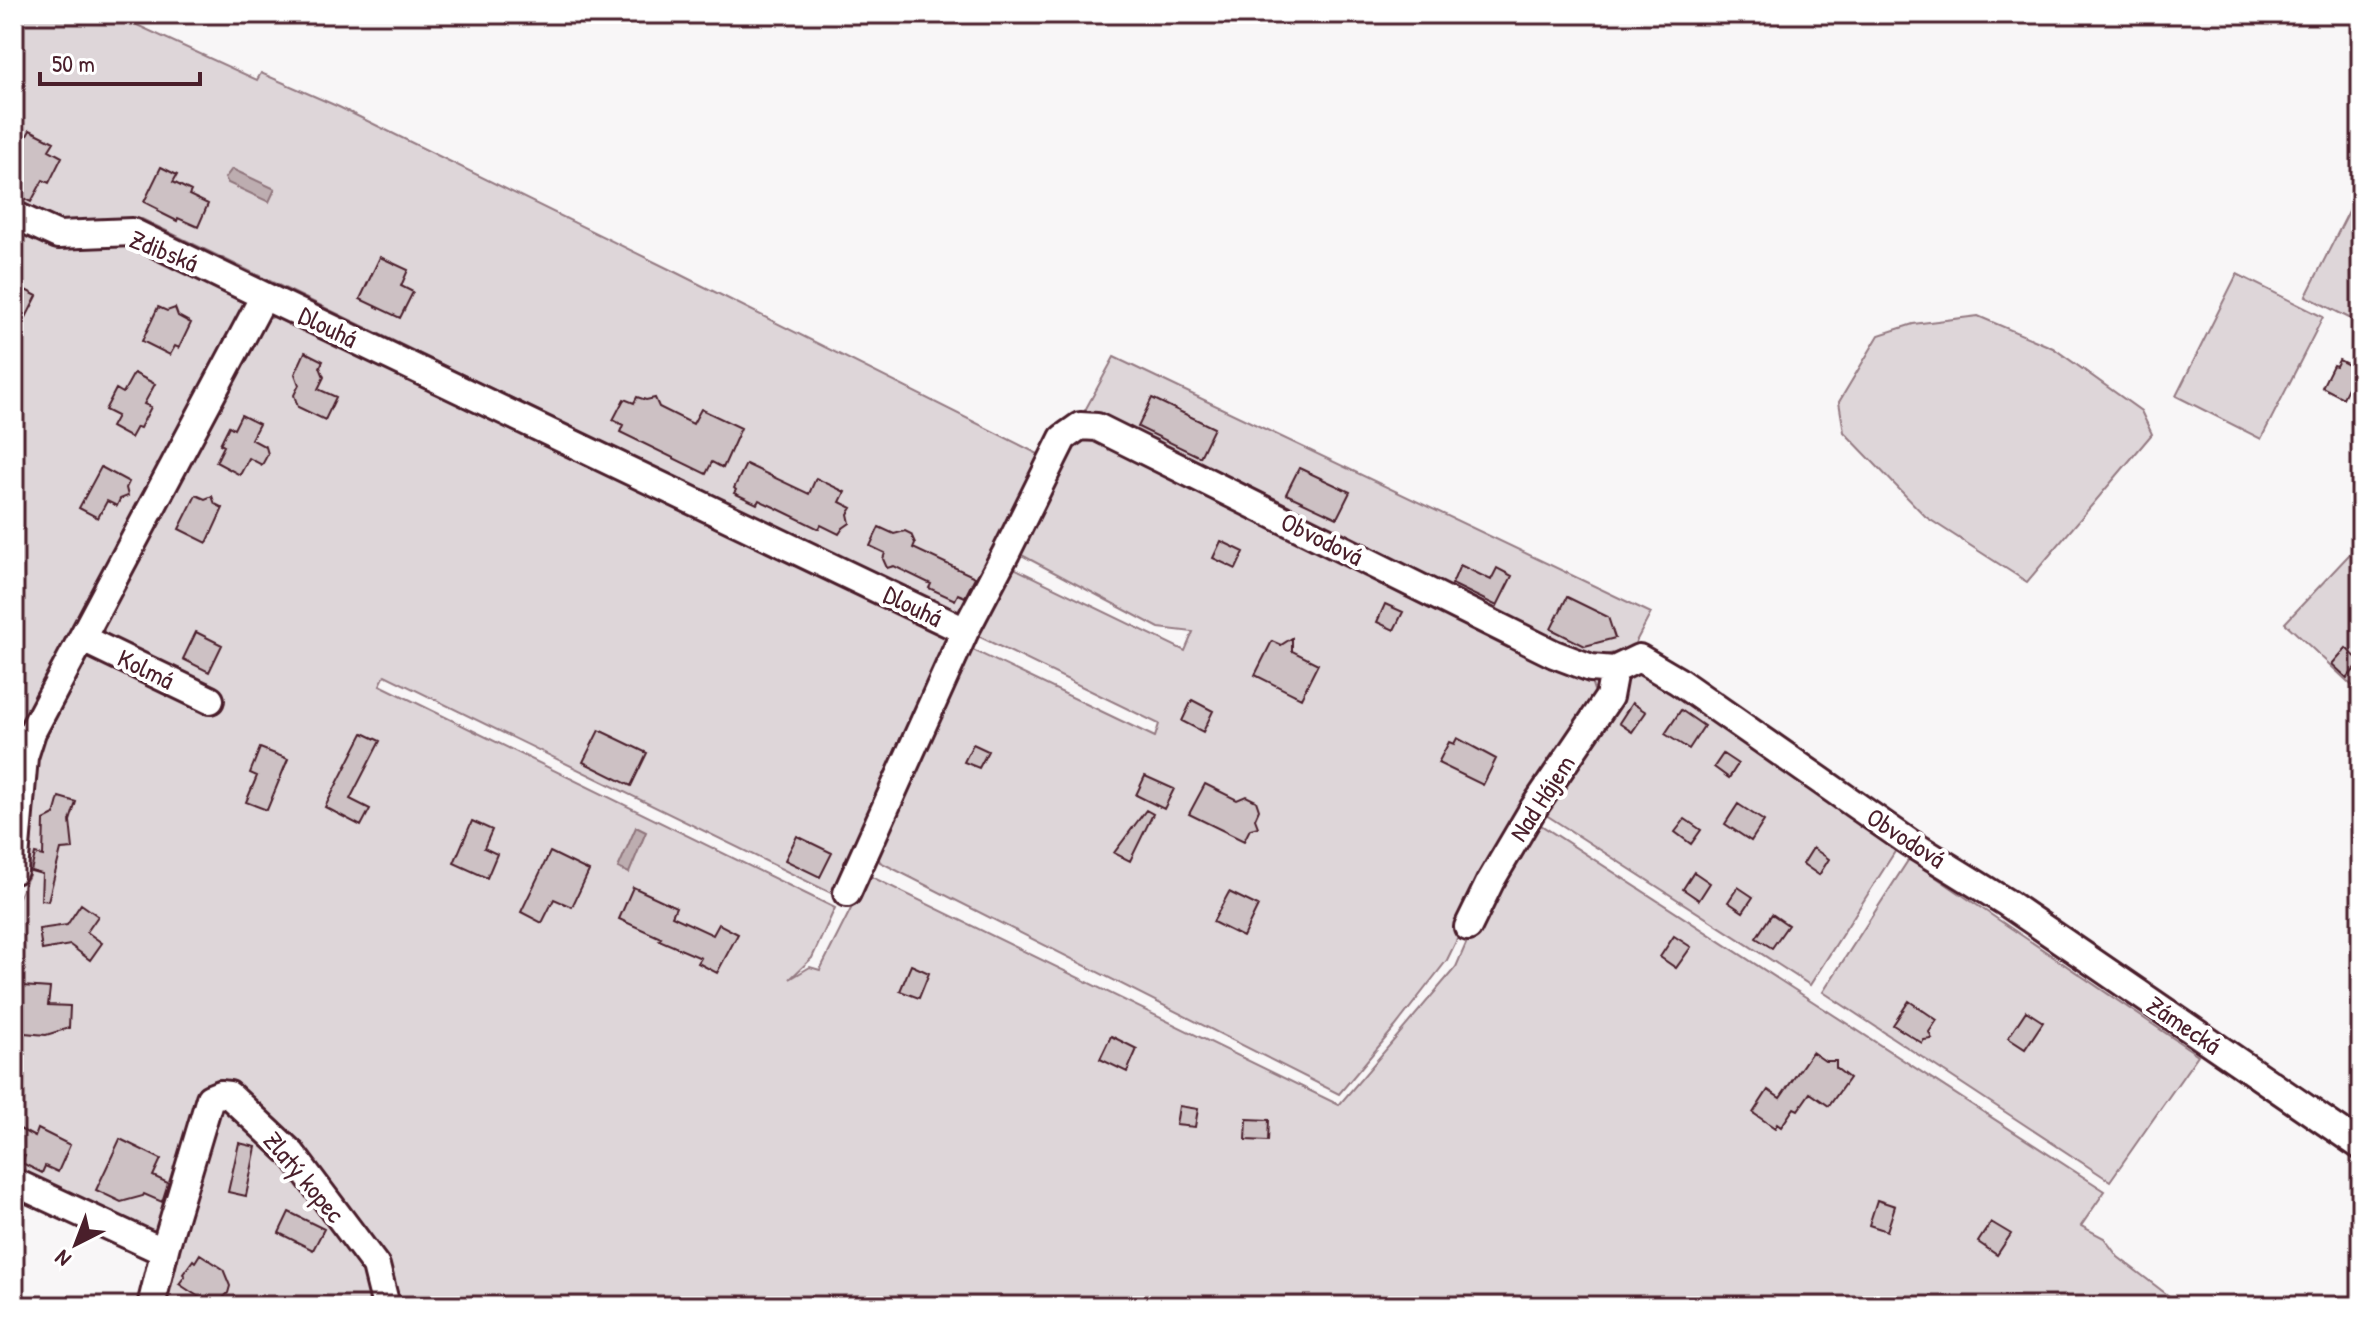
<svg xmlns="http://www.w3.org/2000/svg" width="2375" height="1320" viewBox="0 0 2375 1320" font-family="'Patrick Hand',sans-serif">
<rect width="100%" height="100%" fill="#f8f6f7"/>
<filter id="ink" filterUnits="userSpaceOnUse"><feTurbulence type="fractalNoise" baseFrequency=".0125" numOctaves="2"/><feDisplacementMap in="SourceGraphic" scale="16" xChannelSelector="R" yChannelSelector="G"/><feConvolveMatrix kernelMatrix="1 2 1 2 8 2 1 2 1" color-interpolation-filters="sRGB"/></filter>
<g filter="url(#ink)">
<path fill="#ded6d9" stroke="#947a82" stroke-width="2" d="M 14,14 L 113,14 L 257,80 L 261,73 L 339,107 L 675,272 L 1048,459 L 960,615 L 142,219 L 63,222 L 14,198 Z
M 2354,201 L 2361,205 L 2361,324 L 2306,296 Z
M 25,231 L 138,245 L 248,298 L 14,739 L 14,235 Z
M 2237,274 L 2323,317 L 2261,439 L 2176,396 Z
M 281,314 L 660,500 L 949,637 L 837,896 L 385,675 L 380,685 L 835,908 L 812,958 L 790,979 L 810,967 L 820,970 L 868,875 L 1339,1105 L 1456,967 L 1484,902 L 1533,820 L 2105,1191 L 2081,1226 L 2104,1238 L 2118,1257 L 2182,1306 L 392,1306 L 374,1280 L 367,1306 L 157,1306 L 160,1241 L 14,1170 L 14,907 L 29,875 L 37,754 L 88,658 L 97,654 L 106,638 L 103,628 L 268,319 Z
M 1978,316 L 2053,348 L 2141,411 L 2152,434 L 2027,582 L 1926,517 L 1844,432 L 1839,402 L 1879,335 L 1913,324 Z
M 1114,357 L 1651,613 L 1632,649 L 1587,659 L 1083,414 Z
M 1095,434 L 1590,678 L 1598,703 L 1483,886 L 1447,960 L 1395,1027 L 1339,1094 L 880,862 L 875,848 L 969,648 L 1155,737 L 1159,724 L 976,635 L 1010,566 L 1185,651 L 1193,632 L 1159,628 L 1016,552 L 1071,441 Z
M 2361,542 L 2361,694 L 2285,623 Z
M 1635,668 L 1873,830 L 1896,850 L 1810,985 L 1540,811 Z
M 1909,859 L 2198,1055 L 2110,1181 L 1823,992 Z"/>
<path fill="#bdadb0" stroke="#8f747b" stroke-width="2" d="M 232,169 L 275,189 L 269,202 L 228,183 L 225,178 Z
M 636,827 L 646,832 L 629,873 L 618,868 Z"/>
<path fill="#cdc1c4" stroke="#4a1f2b" stroke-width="2" d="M 30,130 L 54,142 L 49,150 L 62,157 L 49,183 L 43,180 L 31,202 L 14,194 L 25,171 L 14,165 L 17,155 L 15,148 L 21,147 Z
M 161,167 L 177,175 L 173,182 L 191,191 L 189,195 L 208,204 L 198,227 L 178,218 L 177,221 L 157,211 L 158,209 L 144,202 Z
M 380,257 L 408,270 L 401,286 L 413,292 L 400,318 L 360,299 Z
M 14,284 L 37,296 L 14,341 Z
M 158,307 L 167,311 L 175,308 L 178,316 L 191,323 L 179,348 L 175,346 L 170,355 L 142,341 Z
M 305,352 L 323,361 L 320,367 L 324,377 L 318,389 L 336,397 L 325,420 L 298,407 L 294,395 L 299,385 L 295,374 Z
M 2339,360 L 2357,369 L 2343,398 L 2322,387 L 2333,365 L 2336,366 Z
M 134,373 L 155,384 L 144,404 L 151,407 L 140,428 L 137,427 L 131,438 L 111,427 L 117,416 L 105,410 L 116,389 L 123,393 Z
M 637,397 L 646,400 L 655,398 L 659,407 L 693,424 L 701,409 L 741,428 L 723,468 L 712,462 L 706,474 L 620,432 L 623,425 L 613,420 L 624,399 L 634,403 Z
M 1152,398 L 1214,428 L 1200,457 L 1138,427 Z
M 241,415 L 259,424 L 251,439 L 266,447 L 268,454 L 262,465 L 249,458 L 240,475 L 216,462 L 224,446 L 220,444 L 229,426 L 234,429 Z
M 746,464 L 809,494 L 816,478 L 845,492 L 840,502 L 852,508 L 848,514 L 850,523 L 843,528 L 839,534 L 821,525 L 819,529 L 774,507 L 759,500 L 757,504 L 734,493 L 736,490 L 734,488 Z
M 101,467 L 129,482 L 126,488 L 128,496 L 120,499 L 117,506 L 107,501 L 98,518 L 79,508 Z
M 1299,468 L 1350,492 L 1337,518 L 1286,494 Z
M 196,495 L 205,499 L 212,496 L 215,504 L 223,508 L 207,543 L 179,529 Z
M 879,527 L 894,534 L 905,531 L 911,534 L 915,543 L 913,548 L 975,577 L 965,597 L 958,594 L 955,600 L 929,588 L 931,584 L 894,566 L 887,568 L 883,559 L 885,553 L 870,546 Z
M 1221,541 L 1244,552 L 1236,569 L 1213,558 Z
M 1460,565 L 1491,580 L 1497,568 L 1512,576 L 1497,606 L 1452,584 Z
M 1567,597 L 1608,617 L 1615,638 L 1585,646 L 1551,629 Z
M 1385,604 L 1403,612 L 1394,630 L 1377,622 Z
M 196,632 L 222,645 L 209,672 L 183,659 Z
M 1292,638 L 1292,651 L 1318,664 L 1301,698 L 1255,675 L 1272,641 L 1281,645 Z
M 2346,648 L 2361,662 L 2347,678 L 2332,664 Z
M 1192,700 L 1213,711 L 1203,732 L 1182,721 Z
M 1632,703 L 1646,712 L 1632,732 L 1619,723 Z
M 1681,710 L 1704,726 L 1689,749 L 1665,734 Z
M 599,730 L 647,753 L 631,786 L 583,762 Z
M 363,733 L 380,741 L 350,799 L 370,809 L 361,826 L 325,807 Z
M 1457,738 L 1496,759 L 1483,785 L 1438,763 L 1449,742 L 1454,744 Z
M 973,744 L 988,751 L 979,768 L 964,762 Z
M 260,748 L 288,759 L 267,810 L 246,802 L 257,776 L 250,773 Z
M 1723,754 L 1738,764 L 1729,778 L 1714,767 Z
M 1145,776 L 1174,789 L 1164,809 L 1136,795 Z
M 1205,784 L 1237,800 L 1246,796 L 1256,801 L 1259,810 L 1255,819 L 1258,827 L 1250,829 L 1244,841 L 1189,814 Z
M 59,797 L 76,802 L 70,821 L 73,849 L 61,850 L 48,901 L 41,900 L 42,874 L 31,871 L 35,854 L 43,856 L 44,820 L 54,815 Z
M 1738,804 L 1764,821 L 1751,841 L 1725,824 Z
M 1146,810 L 1153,814 L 1130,861 L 1114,853 Z
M 1685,819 L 1701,830 L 1691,844 L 1675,832 Z
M 472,821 L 492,830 L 484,848 L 497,854 L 487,878 L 454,863 Z
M 797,836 L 832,853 L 820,877 L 785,860 Z
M 1813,848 L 1829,859 L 1819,875 L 1803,864 Z
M 550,852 L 589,871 L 572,907 L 554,899 L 542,923 L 521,912 Z
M 1694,872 L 1710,883 L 1699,900 L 1683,889 Z
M 633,887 L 676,907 L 672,916 L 713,935 L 719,924 L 738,934 L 717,973 L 698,963 L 701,958 L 659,940 L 661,938 L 619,919 Z
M 1738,887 L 1753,897 L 1743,912 L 1728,902 Z
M 1229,892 L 1258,906 L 1243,937 L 1213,922 Z
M 81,904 L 98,916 L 87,932 L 102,943 L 90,960 L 70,945 L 42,950 L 39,929 L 67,925 Z
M 1772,914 L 1788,925 L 1772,948 L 1756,938 Z
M 1674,936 L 1691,947 L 1676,968 L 1660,957 Z
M 911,965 L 929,973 L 919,998 L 900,991 Z
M 22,986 L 50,988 L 48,1005 L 70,1006 L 69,1028 L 46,1035 L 14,1032 L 14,1004 Z
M 1909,1001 L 1937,1020 L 1929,1032 L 1932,1039 L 1924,1040 L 1922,1043 L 1893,1025 Z
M 2026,1011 L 2043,1022 L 2025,1049 L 2008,1038 Z
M 1111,1036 L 1137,1049 L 1127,1072 L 1100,1059 Z
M 1812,1052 L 1825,1061 L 1836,1061 L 1836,1068 L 1849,1078 L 1829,1106 L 1810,1093 L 1798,1110 L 1794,1108 L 1781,1127 L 1777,1124 L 1775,1128 L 1753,1113 L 1768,1090 L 1780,1098 Z
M 1179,1106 L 1198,1109 L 1195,1127 L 1176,1125 Z
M 1247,1119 L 1269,1120 L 1268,1141 L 1246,1140 Z
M 14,1126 L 35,1137 L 38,1129 L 70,1145 L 58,1172 L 45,1166 L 42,1173 L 22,1163 L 25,1156 L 14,1151 Z
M 120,1139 L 161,1159 L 153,1176 L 168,1183 L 162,1202 L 144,1194 L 143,1196 L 121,1202 L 96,1190 Z
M 239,1143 L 256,1147 L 246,1196 L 228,1192 Z
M 1877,1200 L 1895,1206 L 1887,1231 L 1869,1225 Z
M 289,1212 L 324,1229 L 313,1250 L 279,1233 Z
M 1991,1222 L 2011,1234 L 1997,1255 L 1978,1242 Z
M 200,1254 L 223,1269 L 230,1286 L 228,1293 L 222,1299 L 202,1299 L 179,1284 L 185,1276 L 183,1274 L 193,1260 L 195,1262 Z"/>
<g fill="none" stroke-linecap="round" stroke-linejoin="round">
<g stroke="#4a1f2b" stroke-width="32">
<path id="minor" d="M 14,215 L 58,235 L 132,232 L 264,296
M 83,639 L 210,700
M 14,870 L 24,757 L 32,732 L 264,296 L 965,631
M 847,893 L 965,631 L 1006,553 L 1053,458 L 1063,438 L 1080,426 L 1097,427 L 1554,654 L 1591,668 L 1614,670 L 1639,658 L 1678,681 L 1910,843 L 2007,903 L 2361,1146
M 1468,927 L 1490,882 L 1533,809 L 1609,697 L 1614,670
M 14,1182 L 154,1247
M 151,1306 L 166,1245 L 210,1098 L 220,1094 L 229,1095 L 292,1154 L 376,1266 L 386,1306"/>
</g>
<use href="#minor" stroke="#fff" stroke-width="26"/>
</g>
</g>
<g text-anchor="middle" stroke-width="8" stroke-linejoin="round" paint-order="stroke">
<g font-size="26" fill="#4a1f2b" stroke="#fff">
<text transform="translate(164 251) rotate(22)" y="9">Zdibská</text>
<text transform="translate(328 327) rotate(26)" y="9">Dlouhá</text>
<text transform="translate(1322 539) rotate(26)" y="9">Obvodová</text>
<text transform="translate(913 606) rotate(26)" y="9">Dlouhá</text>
<text transform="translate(146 669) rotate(26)" y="9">Kolmá</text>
<text transform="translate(1542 798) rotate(-57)" y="9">Nad Hájem</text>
<text transform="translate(1906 838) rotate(33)" y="9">Obvodová</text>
<text transform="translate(2184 1025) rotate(34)" y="9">Zámecká</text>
<text transform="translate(304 1177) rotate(50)" y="9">Zlatý kopec</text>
</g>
</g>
<rect width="2375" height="1320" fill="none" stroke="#fff" stroke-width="48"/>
<rect x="24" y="24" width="2327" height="1272" fill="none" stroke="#4a1f2b" stroke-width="3" filter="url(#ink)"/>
<g transform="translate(76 1244) rotate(222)" stroke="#ffffff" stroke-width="6" paint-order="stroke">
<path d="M0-6L14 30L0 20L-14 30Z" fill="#4a1f2b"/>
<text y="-12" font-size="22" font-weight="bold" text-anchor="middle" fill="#4a1f2b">N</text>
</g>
<path d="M40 72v12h160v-12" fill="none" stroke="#4a1f2b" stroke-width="4"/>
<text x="52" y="72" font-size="24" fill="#4a1f2b" stroke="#ffffff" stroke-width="6" paint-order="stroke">50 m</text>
</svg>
